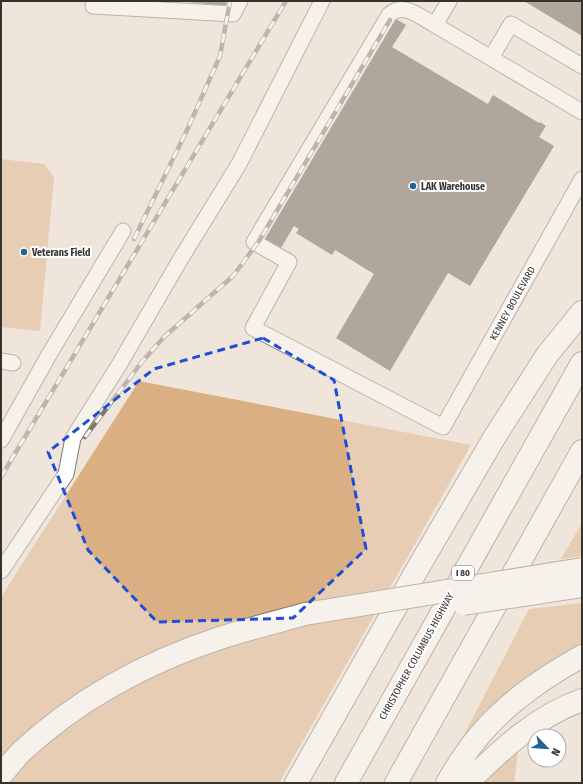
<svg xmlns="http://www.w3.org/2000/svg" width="583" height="784" viewBox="0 0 583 784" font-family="'Fira Sans Condensed',sans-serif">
<rect width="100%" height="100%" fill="#f0e5da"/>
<path fill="#daaf83" d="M 1,159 L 44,164 L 54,177 L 40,331 L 1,327 Z
M 139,381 L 471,445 L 279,783 L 1,783 L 1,597 Z
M 582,523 L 582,556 L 561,559 Z
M 582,603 L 582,649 L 451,760 L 529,609 Z
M 519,746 L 514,783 L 485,783 Z"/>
<path fill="#625950" d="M 187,1 L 227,1 L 226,6 L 187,2 Z
M 524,1 L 582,1 L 582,36 Z
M 396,19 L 406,25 L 392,47 L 488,104 L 493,95 L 539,123 L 540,122 L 546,126 L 539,137 L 554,146 L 470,286 L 448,273 L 390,371 L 336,338 L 374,274 L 335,250 L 332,255 L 296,233 L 299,229 L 294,226 L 281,248 L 265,239 Z"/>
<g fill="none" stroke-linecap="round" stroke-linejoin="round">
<g stroke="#7f756c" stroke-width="17">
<path id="minor" d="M 449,1 L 435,25 L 491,58
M 93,6 L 233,14 L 240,1
M 435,25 C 420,17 403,1 389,15 L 254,242 L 289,262 L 253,328 L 443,427 L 582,179
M 582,66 L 511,24 L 491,58 L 582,112
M 1,361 L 13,363
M 1,440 L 50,353 L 123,231
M 1,571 L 66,474 L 73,438 L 119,365 L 180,260 L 239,164 L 322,1"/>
</g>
<g stroke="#7f756c" stroke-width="24">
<path id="highway" d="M 1,775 C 8,768 14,759 21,752 C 77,700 147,662 220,638 C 248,629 276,622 305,614
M 296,783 L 418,568 L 494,438 L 547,355 L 582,312
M 346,783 L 582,363
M 396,783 L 582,451
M 447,783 C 458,764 471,744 486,728 C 513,698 547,676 582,656
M 467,783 C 501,750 536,716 582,700"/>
</g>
<use href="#minor" stroke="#fff" stroke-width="15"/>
<use href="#highway" stroke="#fff" stroke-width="22"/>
<g stroke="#7f7871" stroke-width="4.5">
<path id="rail" d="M 134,239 L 188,128 L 220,56 L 230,1
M 85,437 L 141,363 L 164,337 L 233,276 L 259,241 L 390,20
M 1,477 L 286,1"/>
</g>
<use href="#rail" stroke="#fff" stroke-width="3" stroke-dasharray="9" stroke-linecap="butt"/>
<g stroke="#7f756c" stroke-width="24" stroke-linecap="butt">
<path id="highway-bridge" d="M 464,604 L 582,586
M 305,614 L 582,569"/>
</g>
<use href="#highway-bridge" stroke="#fff" stroke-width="22"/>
</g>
<path d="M0 0H583V784H0ZM 263,338 L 334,380 L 366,549 L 293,618 L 157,622 L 88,550 L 48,452 L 154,369 Z" fill="#f0e5da" fill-opacity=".55" fill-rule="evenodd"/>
<path fill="none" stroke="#1d4ed8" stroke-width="3" stroke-dasharray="8 5" stroke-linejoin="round" d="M 263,338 L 334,380 L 366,549 L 293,618 L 157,622 L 88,550 L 48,452 L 154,369 Z"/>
<g fill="#246198" stroke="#fff" stroke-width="1.5">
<circle cx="413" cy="186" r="4"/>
<circle cx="24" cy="252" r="4"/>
</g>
<g text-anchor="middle" stroke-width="4" stroke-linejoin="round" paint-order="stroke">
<rect fill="#fff" stroke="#72706d" stroke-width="1" x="452" y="566" width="22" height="14" rx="3"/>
<g font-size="9" font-weight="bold" fill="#36322e">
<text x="463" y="576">I 80</text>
</g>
<g font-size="10" font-weight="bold" fill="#36322e" stroke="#fff" text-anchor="start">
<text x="421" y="190">LAK Warehouse</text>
<text x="32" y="256">Veterans Field</text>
</g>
<g font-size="10" fill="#36322e" stroke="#fff">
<text transform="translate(512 303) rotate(-61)" y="4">KENNEY BOULEVARD</text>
<text transform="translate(416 656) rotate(-61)" y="4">CHRISTOPHER COLUMBUS HIGHWAY</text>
</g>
</g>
<rect width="583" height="784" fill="none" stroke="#36322e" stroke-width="4"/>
<g transform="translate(547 748) rotate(115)"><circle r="19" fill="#ffffff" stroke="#afadab"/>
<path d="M0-3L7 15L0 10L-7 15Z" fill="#246198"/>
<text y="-6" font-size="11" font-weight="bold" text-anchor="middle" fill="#36322e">N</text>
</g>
</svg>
